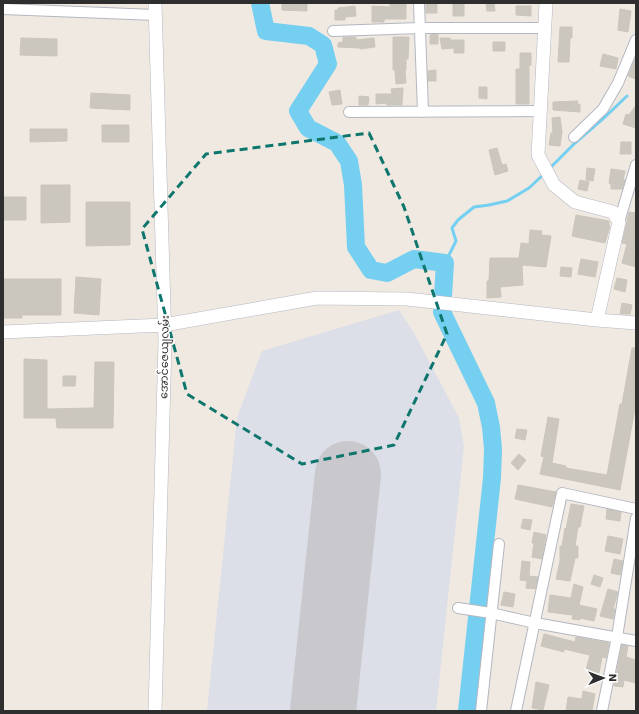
<svg xmlns="http://www.w3.org/2000/svg" width="639" height="714" viewBox="0 0 639 714" font-family="'Work Sans','Noto Sans Myanmar',sans-serif">
<rect width="100%" height="100%" fill="#efe9e1"/>
<path fill="#dcdee8" d="M 399,310 L 414,333 L 459,418 L 464,446 L 436,711 L 207,711 L 237,418 L 262,351 Z"/>
<g fill="none" stroke-linecap="round" stroke-linejoin="round">
<path stroke="#75cff0" stroke-width="3" d="M 549,169 L 575,143 L 606,116 L 627,96
M 445,263 L 456,241 L 452,228 L 458,220 L 474,207 L 489,205 L 507,201 L 529,188 L 544,174"/>
<path stroke="#75cff0" stroke-width="18" d="M 260,3 L 266,31 L 309,36 L 323,45 L 328,64 L 298,111 L 308,128 L 337,143 L 349,161 L 353,185 L 356,247 L 371,270 L 387,273 L 414,259 L 445,263 L 442,312 L 486,403 L 491,427 L 493,449 L 492,478 L 467,711"/>
<path stroke="#c9c8cc" stroke-width="66" d="M 323,711 L 348,474"/>
</g>
<path fill="#cbc7bf" stroke="#cbc5ba" d="M 282,3 L 307,3 L 307,11 L 282,10 Z
M 426,3 L 437,3 L 437,13 L 426,13 Z
M 453,3 L 464,3 L 464,16 L 453,16 Z
M 486,3 L 494,3 L 495,11 L 487,11 Z
M 390,4 L 406,4 L 406,19 L 384,19 L 384,22 L 372,22 L 372,6 L 390,7 Z
M 355,6 L 356,16 L 345,17 L 345,20 L 335,20 L 335,10 L 338,10 L 338,8 Z
M 516,6 L 531,6 L 531,16 L 516,15 Z
M 620,9 L 631,11 L 628,32 L 618,30 Z
M 560,27 L 572,27 L 572,38 L 570,38 L 569,62 L 558,62 Z
M 438,34 L 438,44 L 430,44 L 430,35 Z
M 343,37 L 356,37 L 356,40 L 374,38 L 375,47 L 360,49 L 360,48 L 338,47 L 338,43 L 343,42 Z
M 393,37 L 409,37 L 408,59 L 406,59 L 406,70 L 405,70 L 406,83 L 396,84 L 395,70 L 393,70 Z
M 21,38 L 57,39 L 57,56 L 20,55 Z
M 440,38 L 450,38 L 450,40 L 464,40 L 464,53 L 454,53 L 454,48 L 442,49 Z
M 493,42 L 505,42 L 505,51 L 493,51 Z
M 520,53 L 531,53 L 531,65 L 529,65 L 529,104 L 516,104 L 516,69 L 520,69 Z
M 603,54 L 618,58 L 616,69 L 600,66 Z
M 636,57 L 636,79 L 628,76 Z
M 436,70 L 436,81 L 428,81 L 428,71 Z
M 479,87 L 487,87 L 487,99 L 479,98 Z
M 403,88 L 402,105 L 387,105 L 386,103 L 376,104 L 376,94 L 392,94 L 391,89 Z
M 340,90 L 342,104 L 332,105 L 329,92 Z
M 91,93 L 130,95 L 130,110 L 90,108 Z
M 359,96 L 369,97 L 368,105 L 359,105 Z
M 578,101 L 577,104 L 580,104 L 580,112 L 553,110 L 553,102 Z
M 636,105 L 636,128 L 623,124 L 626,114 L 629,115 Z
M 560,117 L 562,132 L 560,146 L 549,145 L 551,133 L 553,133 L 552,118 Z
M 102,125 L 129,125 L 129,142 L 102,142 Z
M 30,129 L 67,129 L 67,141 L 30,142 Z
M 621,142 L 631,142 L 631,154 L 620,154 Z
M 497,148 L 502,165 L 506,164 L 508,171 L 495,175 L 489,150 Z
M 587,168 L 595,169 L 593,181 L 586,180 Z
M 611,169 L 625,171 L 623,180 L 625,180 L 622,189 L 611,189 L 611,184 L 609,183 Z
M 580,180 L 589,182 L 587,191 L 578,189 Z
M 41,185 L 70,185 L 70,222 L 41,223 Z
M 3,197 L 26,197 L 26,220 L 3,220 Z
M 86,202 L 130,202 L 130,245 L 86,246 Z
M 629,212 L 636,213 L 636,238 L 634,254 L 636,254 L 636,267 L 622,263 L 627,244 L 622,243 Z
M 576,215 L 609,221 L 609,226 L 610,226 L 605,243 L 572,236 Z
M 530,230 L 542,231 L 541,235 L 551,236 L 546,267 L 522,265 L 523,285 L 500,287 L 501,297 L 487,298 L 487,281 L 489,281 L 490,258 L 519,258 L 521,243 L 529,244 Z
M 581,259 L 598,262 L 595,277 L 578,274 Z
M 561,267 L 572,268 L 571,277 L 560,276 Z
M 76,277 L 101,279 L 99,315 L 74,313 Z
M 617,278 L 627,280 L 625,292 L 614,289 Z
M 3,279 L 61,279 L 61,315 L 22,315 L 22,318 L 3,318 Z
M 622,303 L 632,305 L 630,314 L 620,314 Z
M 632,348 L 636,348 L 636,403 L 620,490 L 540,474 L 544,457 L 541,456 L 548,417 L 559,419 L 552,463 L 566,466 L 566,468 L 607,475 L 620,404 L 622,404 Z
M 24,359 L 47,360 L 47,409 L 94,408 L 95,362 L 114,362 L 113,428 L 57,428 L 56,418 L 24,418 Z
M 63,376 L 76,376 L 75,386 L 63,386 Z
M 517,429 L 527,430 L 525,440 L 515,438 Z
M 519,454 L 526,460 L 518,470 L 511,463 Z
M 518,485 L 556,492 L 552,507 L 515,499 Z
M 571,504 L 584,506 L 580,527 L 578,527 L 575,546 L 578,546 L 578,558 L 575,558 L 570,581 L 556,579 L 560,561 L 560,546 L 562,546 L 565,528 L 566,529 Z
M 607,509 L 621,512 L 620,521 L 606,519 Z
M 523,519 L 532,520 L 530,530 L 521,528 Z
M 534,532 L 546,535 L 542,559 L 532,557 L 534,543 L 532,543 Z
M 608,536 L 623,539 L 620,554 L 605,551 Z
M 614,559 L 623,561 L 620,575 L 611,573 Z
M 522,561 L 530,562 L 529,576 L 538,577 L 535,589 L 526,588 L 527,581 L 520,580 Z
M 594,575 L 603,578 L 600,587 L 591,584 Z
M 574,584 L 583,587 L 579,605 L 597,609 L 594,621 L 580,618 L 580,620 L 572,619 L 573,615 L 548,612 L 550,595 L 571,598 Z
M 608,589 L 618,592 L 613,609 L 615,609 L 613,619 L 600,616 Z
M 504,592 L 515,594 L 513,607 L 501,605 Z
M 544,634 L 575,642 L 576,637 L 609,643 L 606,658 L 602,657 L 599,673 L 586,670 L 590,655 L 564,649 L 564,652 L 541,646 Z
M 622,645 L 628,646 L 626,657 L 636,660 L 636,683 L 624,680 L 623,687 L 614,686 Z
M 536,682 L 549,685 L 543,710 L 532,708 Z
M 583,691 L 595,694 L 592,711 L 566,711 L 568,697 L 582,699 Z"/>
<g fill="none" stroke-linecap="round" stroke-linejoin="round">
<g stroke="#b4b7c1" stroke-width="12">
<path id="minor" d="M 419,3 L 423,112
M 3,9 L 156,15
M 333,31 L 420,28 L 545,28
M 349,112 L 540,111
M 574,137 L 603,109 L 618,83 L 636,40
M 619,222 L 636,165
M 458,608 L 491,613 L 535,623 L 636,641
M 481,711 L 499,544
M 516,711 L 562,493 L 636,509
M 602,711 L 617,637 L 636,518"/>
</g>
<g stroke="#b4b7c1" stroke-width="14">
<path id="tertiary" d="M 546,3 L 538,155 L 554,185 L 575,202 L 613,212 L 619,222 L 597,320 L 636,323
M 3,332 L 164,325 L 317,298 L 407,299 L 597,320
M 155,711 L 165,342 L 155,3"/>
</g>
<use href="#minor" stroke="#fff" stroke-width="10"/>
<use href="#tertiary" stroke="#fff" stroke-width="13"/>
</g>
<path fill="none" stroke="#0f766e" stroke-width="3" stroke-dasharray="8 5" stroke-linejoin="round" d="M 369,133 L 404,207 L 447,334 L 394,445 L 302,464 L 187,394 L 142,229 L 206,154 Z"/>
<g text-anchor="middle" stroke-width="3" stroke-linejoin="round" paint-order="stroke">
<g font-size="11" fill="#2e2e2e" stroke="#fff">
<text transform="translate(164 357) rotate(-89)" y="4">အောင်ဇေယျလမ်း</text>
</g>
</g>
<rect width="639" height="714" fill="none" stroke="#2e2e2e" stroke-width="8"/>
<g transform="translate(603 678) rotate(89)" stroke="#ffffff" stroke-width="3" paint-order="stroke">
<path d="M0-3L7 15L0 10L-7 15Z" fill="#2e2e2e"/>
<text y="-6" font-size="11" font-weight="bold" text-anchor="middle" fill="#2e2e2e">N</text>
</g>
</svg>
